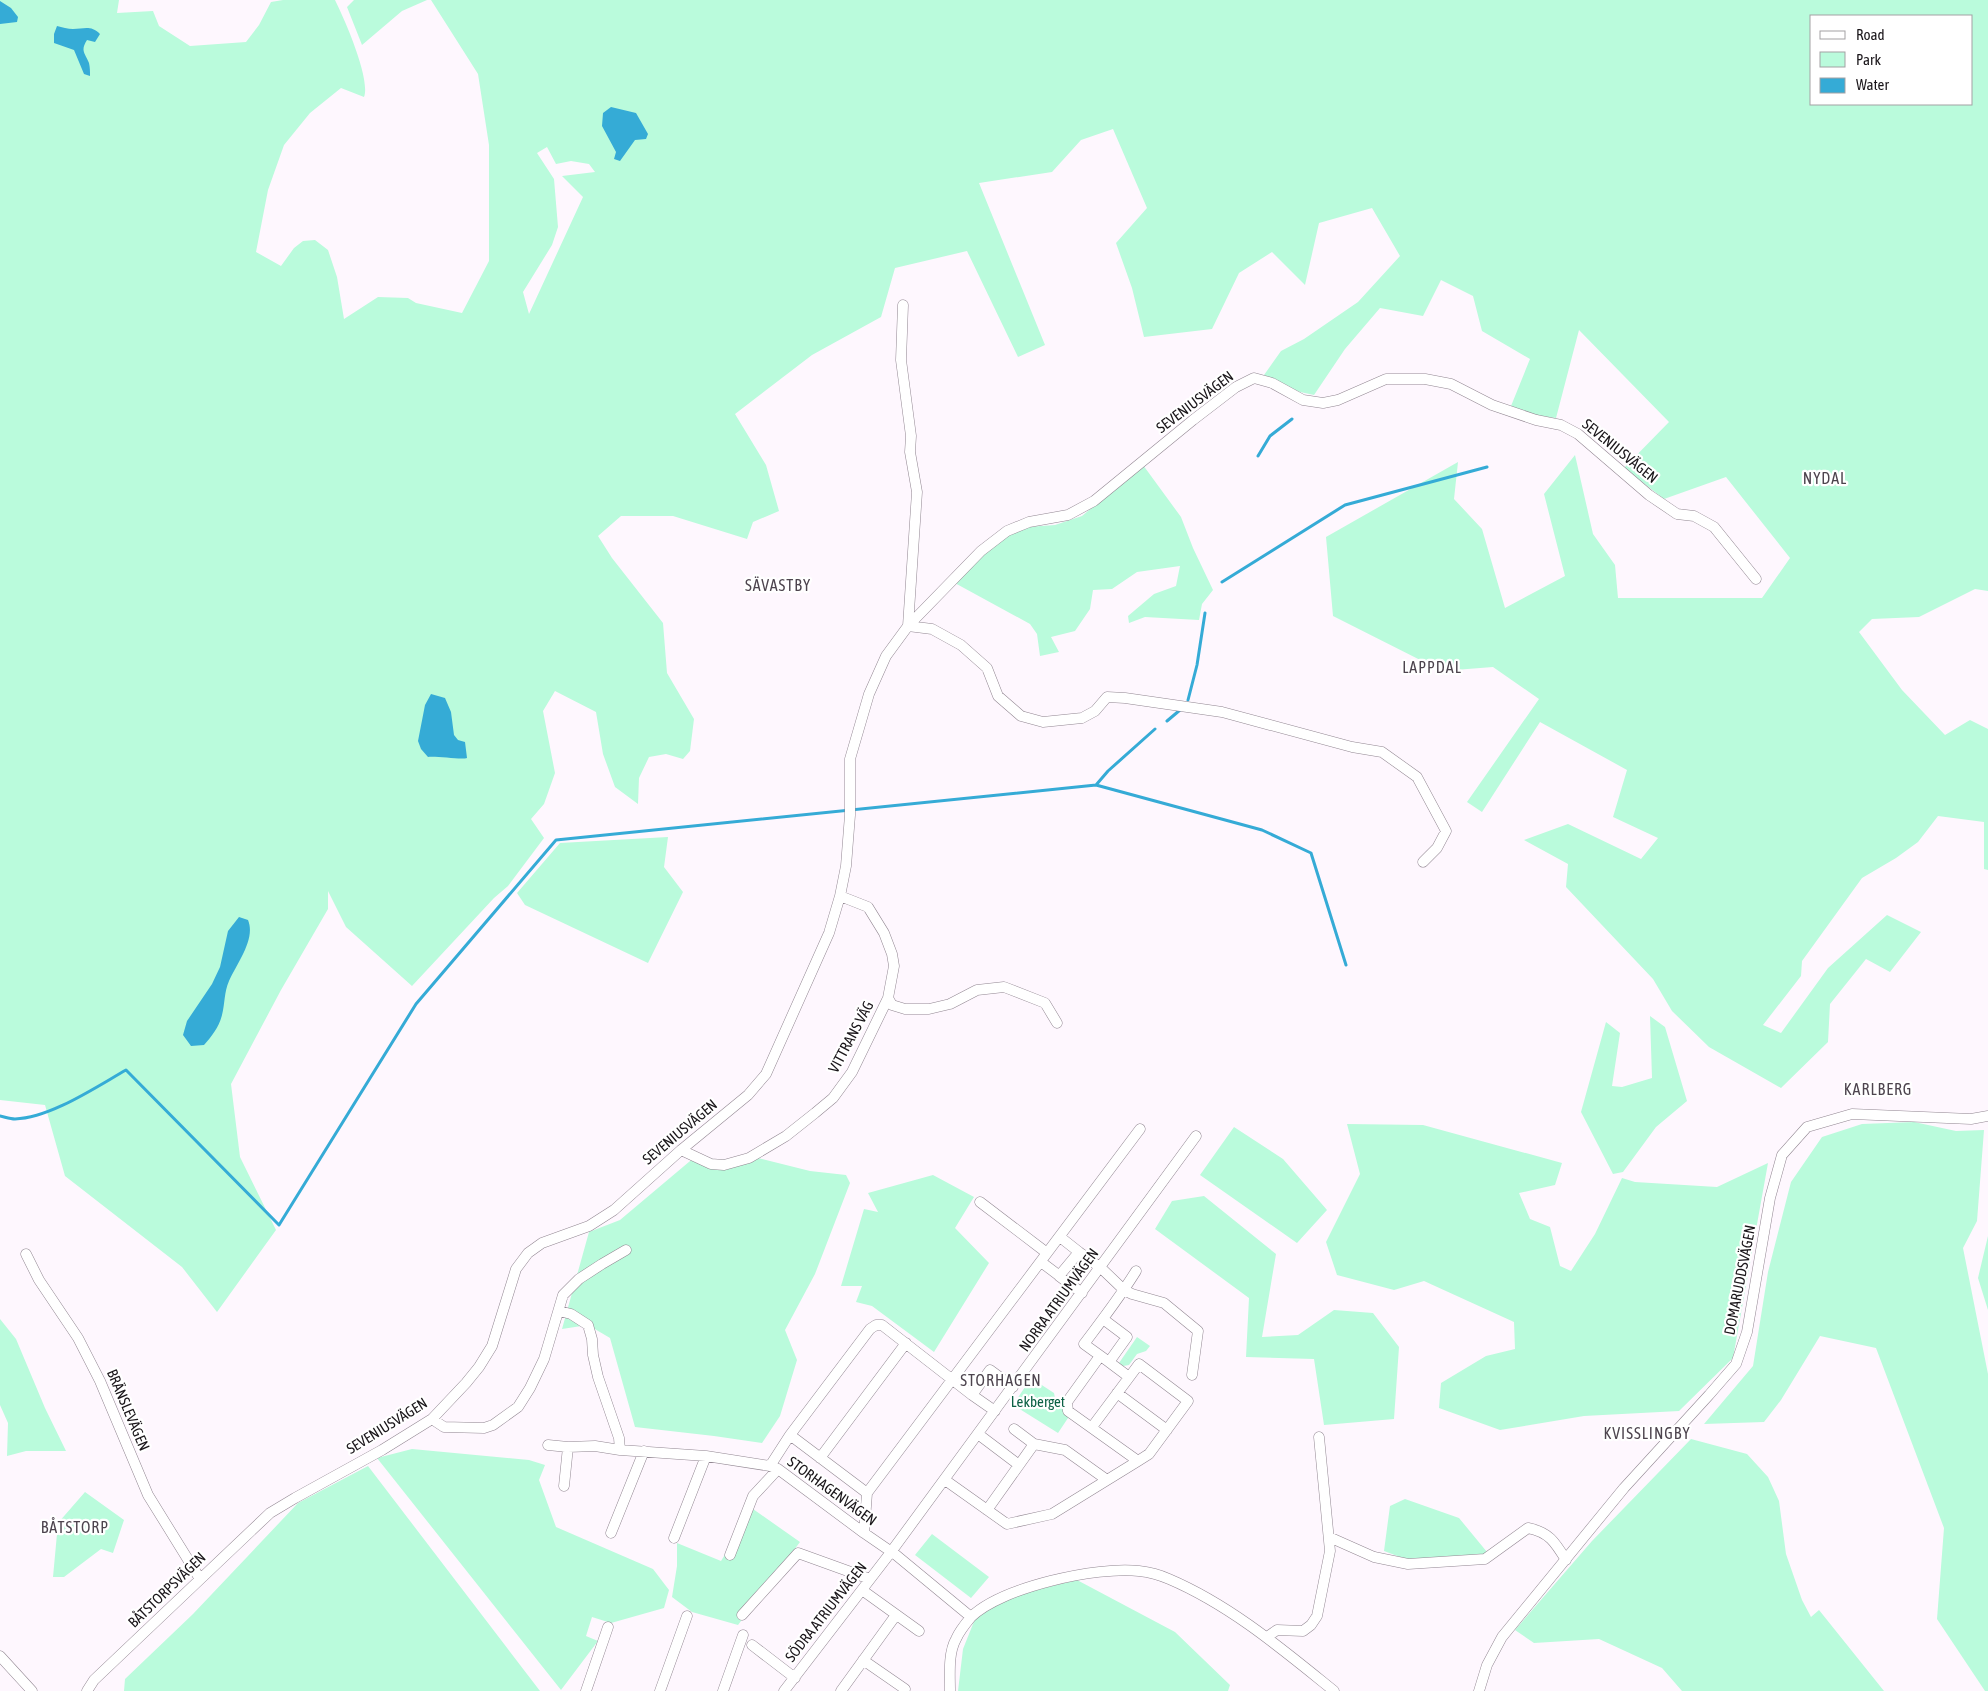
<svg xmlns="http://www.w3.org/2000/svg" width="1988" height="1691" viewBox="0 0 1988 1691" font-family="'Asap Condensed',sans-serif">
<rect width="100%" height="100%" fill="#fef7fe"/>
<path fill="#bafbdc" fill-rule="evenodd" d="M 0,0 L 119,0 L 117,13 L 153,11 L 159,26 L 190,46 L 246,42 L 259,25 L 271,2 L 283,0 L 335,0 C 344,18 371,79 364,97 L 341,88 L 310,113 L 284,145 L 268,190 L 256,252 L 281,266 L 294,248 L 303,241 L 315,240 L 328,250 L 337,277 L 344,319 L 378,297 L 408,298 L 416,303 L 462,313 L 489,261 L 489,145 L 478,74 L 431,0 L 1988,0 L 1988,591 L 1975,589 L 1919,617 L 1872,619 L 1859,632 L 1902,690 L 1945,735 L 1970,720 L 1988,729 L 1988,870 L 1984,869 L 1984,822 L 1938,816 L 1918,842 L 1896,858 L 1862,878 L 1802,961 L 1801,976 L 1763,1025 L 1781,1033 L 1828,968 L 1887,915 L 1921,932 L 1890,972 L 1866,959 L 1830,1004 L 1828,1042 L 1781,1088 L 1709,1047 L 1672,1011 L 1653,979 L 1566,887 L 1568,864 L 1524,840 L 1568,824 L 1641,859 L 1658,838 L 1613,817 L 1627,770 L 1540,722 L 1482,812 L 1467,802 L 1539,699 L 1493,667 L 1442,671 L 1333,616 L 1326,537 L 1458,462 L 1454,499 L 1482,529 L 1505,608 L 1565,576 L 1544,494 L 1575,455 L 1593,534 L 1615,565 L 1618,598 L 1762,598 L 1790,558 L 1726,477 L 1664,499 L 1624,468 L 1669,422 L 1579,330 L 1556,418 L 1534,415 L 1511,406 L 1530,359 L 1482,331 L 1473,296 L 1441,280 L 1423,316 L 1380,308 L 1345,349 L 1314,395 L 1291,390 L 1264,375 L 1281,351 L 1304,339 L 1358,302 L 1400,256 L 1372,208 L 1319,223 L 1305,285 L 1272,252 L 1239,273 L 1212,329 L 1144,337 L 1132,288 L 1116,243 L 1147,208 L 1113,129 L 1081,140 L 1052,172 L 979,183 L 1045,345 L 1018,357 L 967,251 L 895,268 L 881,317 L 812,355 L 735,414 L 766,465 L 779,511 L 753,522 L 747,539 L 673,516 L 621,516 L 598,536 L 612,558 L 663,623 L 667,673 L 694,719 L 690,751 L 683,759 L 666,754 L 649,757 L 639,778 L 638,804 L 615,787 L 603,754 L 596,712 L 555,691 L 543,711 L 555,773 L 544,804 L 531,819 L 544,838 L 508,886 L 494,898 L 412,986 L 346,927 L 328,891 L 328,909 L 281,990 L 231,1084 L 240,1157 L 276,1230 L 217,1312 L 182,1267 L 65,1176 L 45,1105 L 0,1100 ZM 1812,16 L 1972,16 L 1972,104 L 1812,104 ZM 547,147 L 556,164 L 571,161 L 589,164 L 595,172 L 562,176 L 583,197 L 529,314 L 523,292 L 552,245 L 558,227 L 554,179 L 537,153 Z
M 354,0 L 427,0 L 402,11 L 362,45 L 347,7 Z
M 1143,465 L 1181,517 L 1193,548 L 1213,590 L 1202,604 L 1199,620 L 1145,617 L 1129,623 L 1128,616 L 1154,594 L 1176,586 L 1180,566 L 1137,572 L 1112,589 L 1093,590 L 1090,609 L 1075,631 L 1051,637 L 1059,652 L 1040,656 L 1037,634 L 1030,624 L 953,582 L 996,541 L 1027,527 L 1055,525 L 1082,516 Z
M 668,837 L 664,867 L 683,892 L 648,963 L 525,905 L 517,893 L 560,843 Z
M 1650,1016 L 1665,1027 L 1687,1101 L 1656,1127 L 1623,1172 L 1613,1174 L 1581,1112 L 1606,1022 L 1620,1033 L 1612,1086 L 1622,1087 L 1652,1078 Z
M 1914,1122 L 1956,1131 L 1984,1130 L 1977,1221 L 1963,1248 L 1988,1374 L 1988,1691 L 1985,1691 L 1937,1619 L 1944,1528 L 1876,1348 L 1820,1336 L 1781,1400 L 1764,1422 L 1704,1424 L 1753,1366 L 1768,1272 L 1791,1182 L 1822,1137 L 1862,1124 Z
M 1347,1124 L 1423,1125 L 1562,1163 L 1555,1185 L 1519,1193 L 1530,1219 L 1550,1227 L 1560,1266 L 1571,1271 L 1595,1234 L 1622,1178 L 1635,1182 L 1717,1187 L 1768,1163 L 1733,1358 L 1679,1411 L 1584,1416 L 1500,1430 L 1439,1408 L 1441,1383 L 1486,1356 L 1515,1349 L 1514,1322 L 1424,1281 L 1394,1290 L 1337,1275 L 1326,1242 L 1360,1174 Z
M 1234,1127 L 1283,1159 L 1327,1210 L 1297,1243 L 1200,1175 Z
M 696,1156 L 719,1160 L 758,1158 L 810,1171 L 846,1175 L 850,1183 L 815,1274 L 785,1330 L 797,1360 L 780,1416 L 762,1443 L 714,1436 L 635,1427 L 610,1338 L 588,1325 L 562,1329 L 589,1232 L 620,1220 Z
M 933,1175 L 974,1197 L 955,1228 L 989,1263 L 934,1352 L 872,1306 L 856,1302 L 862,1286 L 841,1286 L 864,1209 L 878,1212 L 868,1193 Z
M 1204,1196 L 1276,1254 L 1262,1337 L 1298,1335 L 1334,1310 L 1373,1313 L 1399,1347 L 1394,1419 L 1324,1425 L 1314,1359 L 1246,1357 L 1249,1298 L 1155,1229 L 1172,1201 Z
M 1988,1236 L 1988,1310 L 1978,1278 Z
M 0,1319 L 16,1339 L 45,1408 L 66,1451 L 26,1451 L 7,1456 L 8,1423 L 0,1405 Z
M 1137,1337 L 1150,1346 L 1146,1351 L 1137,1354 L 1129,1365 L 1123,1366 L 1119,1363 Z
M 1031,1378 L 1054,1393 L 1056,1403 L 1070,1415 L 1058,1433 L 1013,1405 Z
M 1691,1439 L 1747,1454 L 1768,1477 L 1779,1501 L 1786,1554 L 1802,1600 L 1811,1617 L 1819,1610 L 1884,1691 L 1682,1691 L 1662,1668 L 1599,1639 L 1534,1643 L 1515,1630 L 1592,1541 Z
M 412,1449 L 529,1460 L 545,1465 L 539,1480 L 556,1527 L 653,1569 L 669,1590 L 664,1608 L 611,1623 L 592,1617 L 586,1636 L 598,1641 L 561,1690 L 377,1458 Z
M 368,1466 L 540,1691 L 124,1691 L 125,1679 L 193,1614 L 298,1503 Z
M 85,1492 L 124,1520 L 113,1553 L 101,1549 L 64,1577 L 53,1577 L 58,1523 Z
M 1405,1499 L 1459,1518 L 1487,1552 L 1479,1557 L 1408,1560 L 1384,1551 L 1390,1506 Z
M 753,1509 L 800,1542 L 738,1625 L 692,1612 L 672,1597 L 677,1566 L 677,1543 L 721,1561 Z
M 932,1534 L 989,1577 L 971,1598 L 915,1555 Z
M 1077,1580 L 1175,1632 L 1230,1685 L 1228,1691 L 958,1691 L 963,1649 L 977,1614 L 1011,1596 Z"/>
<path fill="#35abd6" d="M 0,1 L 11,8 L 18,17 L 17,22 L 0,24 Z
M 57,26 C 62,27 68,29 73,29 C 84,29 91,25 100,34 L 95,42 L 87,40 C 80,51 85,53 89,63 C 90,67 90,72 90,76 L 84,74 L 74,50 L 54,43 L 54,34 Z
M 611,107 L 636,113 L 648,134 L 646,139 L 635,140 L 620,161 L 614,159 L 616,152 L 602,126 L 603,113 Z
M 431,694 L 445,698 L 451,712 L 454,735 L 458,740 L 465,742 L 467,758 C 462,760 437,756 428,757 L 421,749 L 418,741 L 425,705 Z
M 239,917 L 248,920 C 256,939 237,963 229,981 C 224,992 225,1004 222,1015 C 219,1027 212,1036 204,1045 L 191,1046 L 183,1035 L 187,1021 L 212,984 L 220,967 L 228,931 Z"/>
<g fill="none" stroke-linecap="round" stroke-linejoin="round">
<path stroke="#35abd6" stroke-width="3" d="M 1258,456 L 1270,436 L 1292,419
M 1222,582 L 1345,505 L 1487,467
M 1188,700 L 1197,665 L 1205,613
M 1167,721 L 1180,710
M 1096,785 L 1108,771 L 1155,729
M 0,1116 C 5,1117 10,1119 15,1119 C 50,1118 96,1087 126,1070 L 279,1225 L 416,1004 L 556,840 L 1096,785 L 1262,830 L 1311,853 L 1346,965"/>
<g stroke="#928792" stroke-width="11">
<path id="minor" d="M 903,305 L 901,360 L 911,436 L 910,452 L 917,492 L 908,626 L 932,629 L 961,645 L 987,668 L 998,696 L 1021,716 L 1043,722 L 1082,718 L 1095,711 L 1107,697 L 1125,698 L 1222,712 L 1352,747 L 1382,752 L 1417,777 L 1446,831 L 1437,848 L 1423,862
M 888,998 L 892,1005 L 905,1009 L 929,1009 L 950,1004 L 977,990 L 1004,987 L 1045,1003 L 1057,1023
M 681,1150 L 711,1164 L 724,1165 L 749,1158 L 786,1136 L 815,1113 L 833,1098 L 852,1072 L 888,998 L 894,966 L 892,954 L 884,933 L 868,907 L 840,896
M 980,1202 L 1047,1253
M 1060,1237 L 1079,1252
M 26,1254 L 39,1280 L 78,1338 L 100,1381 L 148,1495 L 200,1579
M 1041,1262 L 1061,1277
M 1082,1293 L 1059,1276 L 1079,1252 L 1101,1268 L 1124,1290 L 1132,1294 L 1164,1303 L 1198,1331 L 1192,1375
M 559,1311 L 571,1314 L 588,1325 L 592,1339 L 593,1355 L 598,1377 L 619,1438 L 620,1450
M 1103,1319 L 1127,1337 L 1109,1362 L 1084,1344 C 1102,1320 1120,1297 1136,1271
M 1100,1356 L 1067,1402 L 1068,1411 L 1138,1461
M 1109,1362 L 1129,1377
M 1117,1393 L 1167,1430
M 995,1411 L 972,1395 L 990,1370 L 1013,1387
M 432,1419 L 444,1427 L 484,1428 L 493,1425 L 518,1407 L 530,1388 L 544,1359 L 563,1295 L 579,1279 L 602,1264 L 626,1250
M 1014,1429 L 1034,1444 L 1065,1450 L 1107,1480
M 978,1434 L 1019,1465
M 790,1435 L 870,1329 L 876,1325 L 882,1325 L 972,1395
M 548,1445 L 568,1447 L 595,1446 L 620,1450 L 706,1456 L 770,1466 L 778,1469 L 864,1533 L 896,1555 L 971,1617
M 820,1458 L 906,1343
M 770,1466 L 790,1435 L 867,1493 L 864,1533
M 945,1480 L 1007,1524 L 1052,1514 L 1138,1461 L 1149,1454 L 1188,1401 L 1139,1364 L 1092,1427
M 564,1486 L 568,1447
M 867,1493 L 1140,1129
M 987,1510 L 1034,1444
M 611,1533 L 644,1451
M 1329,1537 L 1374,1557 L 1408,1564 L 1485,1559 L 1528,1528 C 1549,1532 1555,1542 1566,1560
M 674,1538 L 706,1456
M 730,1555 L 753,1496 L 778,1469
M 862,1590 L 919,1631
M 742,1615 L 798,1553 L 870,1579
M 1267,1637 L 1277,1630 L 1303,1631 L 1311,1625 L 1317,1616 L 1330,1551 L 1319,1437
M 752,1645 L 795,1678
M 0,1656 L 32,1691
M 863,1660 L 905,1689
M 87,1691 L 94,1680 L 270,1513 L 295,1498 L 382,1450 L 432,1419 L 466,1383 L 479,1367 L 492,1346 L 516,1269 L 528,1253 L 542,1243 L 589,1226 L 614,1210 L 681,1150 L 748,1095 L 766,1074 L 829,933 L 840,896 L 846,866 L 850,815 L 850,759 L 869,694 L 886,656 L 908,626 L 981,551 L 1007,531 L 1029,522 L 1068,515 L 1094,501 L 1193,420 L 1236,387 L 1254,378 L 1272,383 L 1303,400 L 1323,403 L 1338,400 L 1386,379 L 1425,379 L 1451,384 L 1492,405 L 1536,420 L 1561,425 L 1578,434 L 1649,495 L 1677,514 L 1694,516 L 1714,527 L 1756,579
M 586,1691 L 608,1627
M 660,1691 L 687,1616
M 723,1691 L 743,1635
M 784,1691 L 891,1552 L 1196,1136
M 841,1691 L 896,1615
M 950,1691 C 950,1675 948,1653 956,1639 C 959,1632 966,1623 971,1617 C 1002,1587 1097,1566 1139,1571 C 1148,1572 1160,1575 1169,1579 C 1230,1605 1282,1649 1334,1691
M 1479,1691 L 1487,1665 L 1502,1637 L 1624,1488 L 1709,1395 L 1736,1364 L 1747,1332 L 1770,1198 L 1782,1155 L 1807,1127 L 1852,1114 L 1971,1119 L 1988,1116"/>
</g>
<use href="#minor" stroke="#fff" stroke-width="10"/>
</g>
<g text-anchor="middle" stroke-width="4.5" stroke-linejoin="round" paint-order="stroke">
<g font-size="15" fill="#191519" stroke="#fff">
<text transform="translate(1195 402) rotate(-37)" y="5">SEVENIUSVÄGEN</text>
<text transform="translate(1620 451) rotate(39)" y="5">SEVENIUSVÄGEN</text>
<text transform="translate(851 1037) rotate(-62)" y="5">VITTRANS VÄG</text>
<text transform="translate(680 1132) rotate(-40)" y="5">SEVENIUSVÄGEN</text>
<text transform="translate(1740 1280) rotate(-79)" y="5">DOMARUDDSVÄGEN</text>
<text transform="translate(1059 1300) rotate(-54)" y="5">NORRA ATRIUMVÄGEN</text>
<text transform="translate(128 1410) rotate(67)" y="5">BRÄNSLEVÄGEN</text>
<text transform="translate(387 1426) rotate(-32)" y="5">SEVENIUSVÄGEN</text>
<text transform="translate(832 1491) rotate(36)" y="5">STORHAGENVÄGEN</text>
<text transform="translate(167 1590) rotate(-44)" y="5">BÅTSTORPSVÄGEN</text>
<text transform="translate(826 1612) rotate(-52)" y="5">SÖDRA ATRIUMVÄGEN</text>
</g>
<g font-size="15" fill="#0b6044" stroke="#fff">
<text x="1038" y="1407">Lekberget</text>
</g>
<g font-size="16" letter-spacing="1" fill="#4d444e" stroke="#fff">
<text x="1825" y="484">NYDAL</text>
<text x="778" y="591">SÄVASTBY</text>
<text x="1432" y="673">LAPPDAL</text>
<text x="1878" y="1095">KARLBERG</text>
<text x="1001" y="1386">STORHAGEN</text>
<text x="1647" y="1439">KVISSLINGBY</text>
<text x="75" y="1533">BÅTSTORP</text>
</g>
</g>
<rect x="1810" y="15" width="162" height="90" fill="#ffffff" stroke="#a3a1a3"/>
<rect x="1820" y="31" width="25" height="8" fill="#ffffff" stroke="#a3a1a3"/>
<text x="1856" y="40" font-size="15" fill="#191519">Road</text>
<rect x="1820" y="52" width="25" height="15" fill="#bafbdc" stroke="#a3a1a3"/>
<text x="1856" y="65" font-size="15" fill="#191519">Park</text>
<rect x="1820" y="78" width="25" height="15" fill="#35abd6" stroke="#a3a1a3"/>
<text x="1856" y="90" font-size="15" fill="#191519">Water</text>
</svg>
